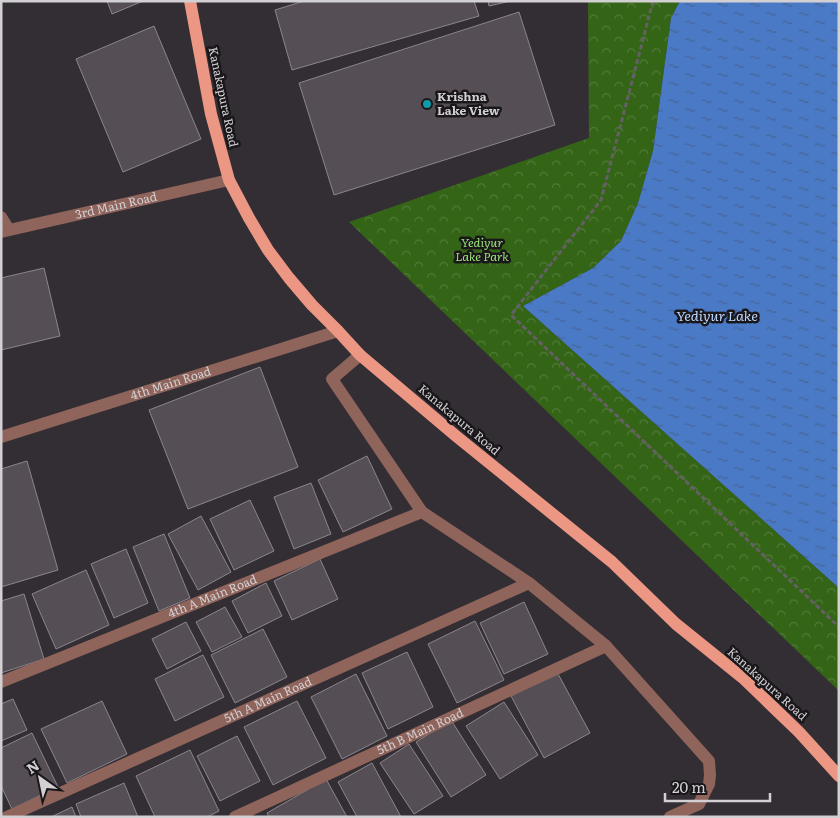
<svg xmlns="http://www.w3.org/2000/svg" width="840" height="818" viewBox="0 0 840 818" font-family="Literata,serif">
<defs>
<pattern id="forest-crowns" width="20" height="18" patternUnits="userSpaceOnUse" patternTransform="scale(1.25)"><rect width="20" height="18" fill="#346517"/><path d="M2 6a3 3 0 1 1 6 0M12 15a3 3 0 1 1 6 0" fill="none" stroke="#507a38"/></pattern>
<pattern id="water-ripples" width="26" height="14" patternUnits="userSpaceOnUse" patternTransform="scale(1.25)"><rect width="26" height="14" fill="#4a7ac5"/><path d="M2 4q2-2 4 0t4 0M15 11q2-2 4 0t4 0" fill="none" stroke="#466596"/></pattern>
</defs>
<rect width="100%" height="100%" fill="#332e34"/>
<path fill="url(#forest-crowns)" d="M 588,1 L 680,1 L 671,18 L 653,151 L 638,203 L 621,241 L 593,268 L 523,306 L 839,588 L 839,691 L 349,222 L 589,138 Z"/>
<path fill="url(#water-ripples)" d="M 680,1 L 839,1 L 839,588 L 523,306 L 593,268 L 621,241 L 638,203 L 653,151 L 671,18 Z"/>
<path fill="#554f55" stroke="#8b858c" d="M 107,1 L 143,1 L 112,14 Z
M 304,1 L 474,1 L 479,16 L 292,70 L 275,10 Z
M 488,1 L 511,1 L 489,6 Z
M 519,12 L 555,125 L 334,195 L 299,83 Z
M 154,26 L 201,139 L 123,172 L 76,59 Z
M 44,268 L 60,336 L 1,350 L 1,278 Z
M 260,367 L 298,467 L 188,509 L 149,410 Z
M 367,456 L 392,509 L 343,532 L 318,480 Z
M 27,461 L 58,570 L 1,587 L 1,469 Z
M 311,483 L 331,534 L 294,549 L 274,497 Z
M 250,500 L 274,551 L 234,570 L 210,519 Z
M 201,516 L 231,572 L 198,590 L 168,534 Z
M 164,534 L 190,598 L 159,611 L 133,547 Z
M 126,549 L 148,603 L 114,618 L 91,564 Z
M 320,559 L 338,599 L 292,620 L 274,581 Z
M 86,570 L 109,625 L 56,649 L 32,594 Z
M 266,583 L 282,616 L 248,633 L 232,601 Z
M 24,594 L 44,659 L 1,673 L 1,601 Z
M 524,602 L 548,654 L 504,674 L 480,623 Z
M 225,607 L 242,637 L 212,652 L 196,622 Z
M 475,621 L 504,680 L 457,703 L 428,644 Z
M 186,622 L 201,651 L 167,669 L 152,639 Z
M 263,629 L 287,677 L 235,703 L 211,655 Z
M 407,652 L 433,707 L 388,729 L 362,673 Z
M 203,655 L 224,697 L 175,721 L 155,679 Z
M 557,672 L 590,733 L 544,758 L 511,696 Z
M 356,674 L 387,736 L 342,759 L 311,697 Z
M 13,699 L 27,730 L 1,741 L 1,704 Z
M 102,701 L 127,754 L 67,783 L 41,729 Z
M 297,701 L 326,758 L 273,785 L 244,727 Z
M 504,702 L 538,755 L 500,779 L 466,726 Z
M 451,720 L 486,775 L 451,797 L 416,742 Z
M 32,733 L 58,787 L 12,809 L 1,786 L 1,748 Z
M 237,736 L 260,781 L 220,801 L 197,756 Z
M 409,744 L 443,796 L 414,814 L 380,763 Z
M 190,750 L 219,811 L 207,817 L 155,817 L 136,776 Z
M 372,763 L 401,817 L 357,817 L 338,782 Z
M 326,779 L 347,817 L 269,817 L 267,813 Z
M 124,783 L 138,817 L 81,817 L 76,804 Z
M 72,807 L 76,817 L 51,817 Z"/>
<g fill="none" stroke-linecap="round" stroke-linejoin="round">
<path stroke="#656066" stroke-width="3" stroke-dasharray="5 2.5" stroke-linecap="butt" d="M 653,1 L 601,200 L 511,315 L 839,627"/>
<g stroke="#8f645b" stroke-width="12">
<path d="M 1,217 L 9,230"/>
<path id="s1" d="M 1,232 L 229,180"/>
<path d="M 360,355 L 332,379 L 422,512 L 529,583 L 606,646 L 709,761 L 710,775 L 709,784 L 699,804 L 670,817"/>
<path id="s2" d="M 1,437 L 338,331"/>
<path id="s3" d="M 1,682 L 422,512"/>
<path id="s4" d="M 7,817 L 529,583"/>
<path id="s5" d="M 235,817 L 606,646"/>
</g>
<path stroke="#ec9684" stroke-width="12" d="M 190,1 L 211,114 L 229,180 L 249,218 L 268,250 L 289,278 L 312,305 L 338,331 L 360,355 L 456,436 L 612,562 L 676,624 L 743,678 L 799,732 L 839,776"/>
</g>
<circle fill="#0f9aa8" stroke="#19171a" stroke-width="2" cx="427" cy="104" r="5"/>
<g text-anchor="middle" stroke-width="5" stroke-linejoin="round" paint-order="stroke">
<g font-size="12" fill="#d3d0d4" stroke="#19171a">
<text transform="translate(223 97) rotate(78)" y="4">Kanakapura Road</text>
<text dy="4" stroke="none"><textPath href="#s1" startOffset="118">3rd Main Road</textPath></text>
<text dy="4" stroke="none"><textPath href="#s2" startOffset="178">4th Main Road</textPath></text>
<text transform="translate(459 420) rotate(40)" y="4">Kanakapura Road</text>
<text dy="4" stroke="none"><textPath href="#s3" startOffset="228">4th A Main Road</textPath></text>
<text transform="translate(767 684) rotate(42)" y="4">Kanakapura Road</text>
<text dy="4" stroke="none"><textPath href="#s4" startOffset="286">5th A Main Road</textPath></text>
<text dy="4" stroke="none"><textPath href="#s5" startOffset="204">5th B Main Road</textPath></text>
</g>
<g font-size="12" font-weight="bold" fill="#d3d0d4" stroke="#19171a" text-anchor="start">
<text x="437" y="101">Krishna<tspan x="437" dy="14">Lake View</tspan></text>
</g>
<g font-size="12" font-style="italic" fill="#9be379" stroke="#19171a">
<text x="482" y="247">Yediyur<tspan x="482" dy="14">Lake Park</tspan></text>
</g>
<g font-size="14" font-style="italic" fill="#bbd5fe" stroke="#19171a">
<text x="717" y="321">Yediyur Lake</text>
</g>
</g>
<rect width="840" height="818" fill="none" stroke="#d3d0d4" stroke-width="5"/>
<g transform="translate(40 778) rotate(327)" stroke="#19171a" stroke-width="4" paint-order="stroke">
<path d="M0-4L9 19L0 12L-9 19Z" fill="#d3d0d4"/>
<text y="-8" font-size="14" font-weight="bold" text-anchor="middle" fill="#d3d0d4">N</text>
</g>
<path d="M665 793v8h105v-8" fill="none" stroke="#d3d0d4" stroke-width="2.5"/>
<text x="672" y="793" font-size="15" fill="#d3d0d4" stroke="#19171a" stroke-width="4" paint-order="stroke">20 m</text>
</svg>
